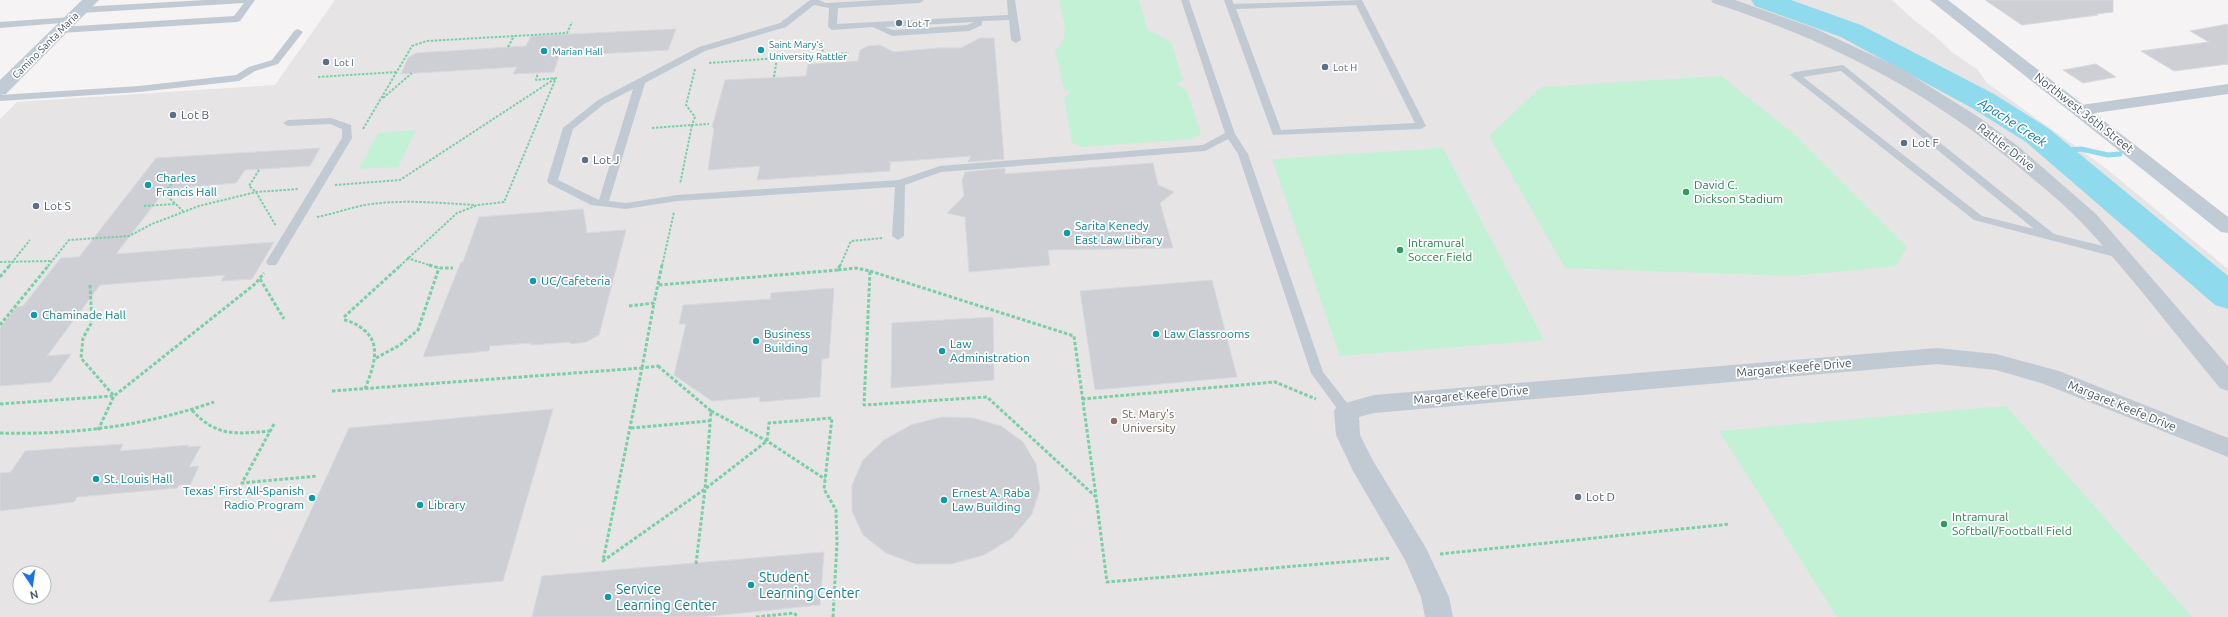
<svg xmlns="http://www.w3.org/2000/svg" width="2228" height="617" viewBox="0 0 2228 617" font-family="Ubuntu,sans-serif">
<rect width="100%" height="100%" fill="#f5f3f3"/>
<path fill="#e6e4e5" fill-rule="evenodd" d="M 335,0 L 1892,0 L 1915,21 L 1935,36 L 1953,53 L 1978,70 L 1987,83 L 2103,166 L 2228,269 L 2228,617 L 0,617 L 0,119 L 17,102 L 275,85 ZM 20,573 L 44,573 L 44,597 L 20,597 Z"/>
<path fill="#c3f1d5" d="M 1059,0 L 1139,0 L 1148,30 L 1171,42 L 1183,80 L 1176,85 L 1186,89 L 1201,134 L 1193,139 L 1082,147 L 1072,143 L 1064,98 L 1071,92 L 1064,89 L 1055,50 C 1072,38 1062,17 1059,0 Z
M 1721,76 L 1794,134 L 1907,247 L 1896,266 L 1792,276 L 1565,268 L 1489,136 L 1541,87 Z
M 416,130 L 398,167 L 359,169 L 378,133 Z
M 1443,148 L 1544,340 L 1340,356 L 1272,159 Z
M 2006,406 L 2192,617 L 1837,617 L 1719,431 Z"/>
<g fill="none" stroke-linecap="round" stroke-linejoin="round">
<path stroke="#90daee" stroke-width="5" d="M 2056,151 L 2081,149 L 2108,155 L 2120,154"/>
<path fill="#90daee" fill-rule="evenodd" d="M 1751,0 L 1791,0 L 1861,25 L 1994,94 L 2048,128 L 2228,276 L 2228,309 L 2215,305 L 2026,142 L 1972,108 L 1841,37 L 1755,6 Z"/>
</g>
<path fill="#cdcfd5" stroke="#d7d9de" d="M 1985,0 L 2113,0 L 2113,12 L 2095,14 L 2098,15 L 2022,25 Z
M 2228,24 L 2228,64 L 2174,71 L 2141,51 L 2209,42 L 2190,31 Z
M 676,29 L 668,50 L 559,56 L 554,72 L 513,74 L 517,67 L 401,74 L 408,58 L 416,53 L 526,46 L 531,36 Z
M 980,38 L 994,38 L 1004,159 L 968,162 L 971,156 L 890,162 L 890,171 L 757,180 L 760,166 L 708,170 L 714,128 L 712,127 L 725,80 L 806,76 L 808,64 L 858,61 L 860,50 L 868,46 L 880,45 L 894,52 L 937,48 L 961,48 Z
M 2096,64 L 2116,77 L 2083,83 L 2063,70 Z
M 320,148 L 310,166 L 245,170 L 236,183 L 166,189 L 116,254 L 274,242 L 252,279 L 221,281 L 225,275 L 100,285 L 47,356 L 71,354 L 51,382 L 0,386 L 0,328 L 17,307 L 23,306 L 61,258 L 79,257 L 156,158 Z
M 1153,163 L 1158,185 L 1174,192 L 1160,203 L 1173,248 L 1048,250 L 1050,265 L 969,272 L 965,217 L 947,213 L 964,196 L 962,180 L 965,172 L 1005,168 L 1005,174 Z
M 583,209 L 587,233 L 626,230 L 599,335 L 586,342 L 571,344 L 569,342 L 531,345 L 531,343 L 490,346 L 489,351 L 423,357 L 461,262 L 463,262 L 479,217 Z
M 1212,280 L 1237,377 L 1095,390 L 1080,291 Z
M 834,288 L 829,358 L 822,359 L 820,397 L 759,402 L 760,397 L 712,401 L 674,375 L 686,324 L 679,324 L 683,305 L 771,299 L 771,293 Z
M 993,317 L 994,380 L 891,388 L 892,323 Z
M 553,409 L 503,581 L 269,602 L 349,428 Z
M 942,417 L 973,418 L 1001,426 L 1023,442 L 1036,464 L 1040,489 L 1032,514 L 1012,538 L 984,555 L 951,564 L 916,564 L 886,553 L 863,535 L 852,511 L 852,485 L 863,460 L 884,440 L 911,425 Z
M 123,444 L 120,451 L 189,445 L 187,447 L 201,446 L 189,467 L 199,466 L 190,485 L 179,485 L 177,488 L 77,497 L 74,502 L 0,511 L 0,473 L 11,472 L 25,451 Z
M 824,552 L 820,605 L 702,617 L 532,617 L 542,576 Z"/>
<g fill="none" stroke-linecap="round" stroke-linejoin="round">
<path stroke="#7ad0a6" stroke-width="2" stroke-dasharray="2.5 1.5" stroke-linecap="butt" d="M 822,41 L 823,62
M 508,47 L 514,36
M 709,63 L 849,53
M 695,69 L 686,105 L 695,117 L 692,125 L 709,124
M 318,77 L 397,72
M 774,77 L 777,58
M 383,98 L 412,73
M 652,128 L 692,125 L 680,184
M 363,129 L 412,46 L 427,41 L 567,33 L 572,22
M 259,170 L 249,186 L 256,192 L 276,226
M 174,181 L 164,193 L 183,211
M 335,185 L 400,180 L 556,78
M 144,206 L 175,204
M 317,217 C 333,214 349,208 365,205 C 402,199 439,203 476,205
M 407,258 L 432,266
M 0,262 L 51,261
M 9,266 L 30,240
M 48,266 L 69,240 L 129,236 L 152,224 L 199,206 L 256,192 L 299,189
M 400,266 L 457,213 L 478,205 L 504,202 L 556,78 L 536,80 L 538,73
M 662,266 L 674,212
M 840,266 L 851,241 L 883,238"/>
<path stroke="#7ad0a6" stroke-width="3" stroke-dasharray="3.5 2" stroke-linecap="butt" d="M 429,265 L 439,268 L 453,268
M 838,270 L 856,268 L 870,271 L 864,405 L 987,397 L 1096,497 L 1107,582 L 1391,558
M 870,271 L 1074,336 L 1096,496
M 0,277 L 10,265
M 260,279 L 284,319
M 90,285 L 92,322 L 83,338 L 81,358 L 114,396
M 659,285 L 838,270 L 840,265
M 629,306 L 654,303 L 662,265
M 344,317 L 401,265
M 344,320 C 351,321 358,325 364,330 C 383,345 372,370 365,389
M 0,325 L 49,265
M 376,358 L 400,345 L 418,330 L 439,268
M 658,366 L 711,411 L 705,489 L 603,561 L 642,368 Z
M 642,368 L 654,303
M 332,391 L 642,368
M 1082,399 L 1275,382 L 1316,399
M 0,404 L 113,396
M 192,410 C 216,437 236,434 270,431
M 711,411 L 767,441 L 825,479
M 274,424 L 242,483 L 317,476
M 631,428 L 709,421
M 98,430 L 114,396 L 255,284 L 264,273
M 0,433 C 74,435 144,426 214,402
M 1440,554 L 1730,524
M 696,564 L 705,489 L 767,441 L 769,423 L 832,418 L 824,489 L 836,510 L 837,543 L 833,617
M 756,617 L 794,613 L 798,617"/>
<path fill="#c1cad2" fill-rule="evenodd" d="M 205,0 L 255,0 L 240,21 L 237,22 L 61,33 L 56,30 L 61,27 L 234,16 L 244,3 L 81,13 L 77,10 L 81,7 Z
M 810,0 L 819,0 L 826,3 L 879,0 L 924,0 L 920,3 L 838,8 L 837,24 L 1008,15 L 1007,0 L 1015,0 L 1021,40 L 1016,43 L 1011,40 L 1009,20 L 982,21 L 982,25 L 969,31 L 892,36 L 873,27 L 832,30 L 828,27 L 829,8 L 814,5 L 786,27 L 705,51 L 645,83 L 609,201 L 626,203 L 677,195 L 899,180 L 940,166 L 1203,145 L 1225,133 L 1181,0 L 1189,0 L 1235,134 L 1248,154 L 1323,372 L 1351,408 L 1353,411 L 1351,414 L 1341,414 L 1311,373 L 1238,154 L 1228,139 L 1205,151 L 941,172 L 905,185 L 904,236 L 898,240 L 892,236 L 895,187 L 677,201 L 626,209 L 591,205 L 548,183 L 547,181 L 563,128 L 598,100 L 699,47 L 780,23 ZM 974,22 L 967,25 L 893,30 L 885,27 ZM 633,89 L 599,200 L 558,180 L 573,129 L 604,104 Z
M 1224,0 L 1232,0 L 1234,4 L 1362,0 L 1426,126 L 1421,129 L 1273,135 ZM 1356,5 L 1415,123 L 1281,130 L 1236,9 Z
M 71,17 L 74,18 L 74,22 L 0,28 L 0,22 Z
M 298,29 L 303,32 L 278,64 L 255,71 L 239,81 L 139,92 L 0,101 L 0,95 L 139,86 L 236,75 L 249,67 L 272,60 L 295,30 Z
M 1843,65 L 2054,234 L 2123,251 L 2125,254 L 2123,257 L 2119,258 L 1974,220 L 1790,75 L 1795,72 ZM 1841,71 L 2034,229 L 1982,216 L 1803,77 Z
M 331,118 L 351,125 L 352,138 L 276,265 L 268,265 L 266,262 L 342,138 L 342,129 L 330,124 L 288,126 L 283,123 L 288,120 Z"/>
<path fill="#c1cad2" fill-rule="evenodd" d="M 1711,0 L 1735,0 L 1814,28 L 1900,68 L 1980,118 L 2019,147 L 2096,214 L 2228,366 L 2228,391 L 2220,388 C 2174,333 2131,275 2082,223 C 2065,205 2045,189 2026,173 C 1934,94 1829,40 1713,3 Z
M 2228,84 L 2228,94 L 2081,115 L 2075,114 L 2072,110 L 2075,106 L 2081,105 Z
M 1937,348 L 1996,354 L 2059,371 L 2228,438 L 2228,457 L 2044,384 L 1996,370 L 1937,364 L 1374,413 L 1359,417 L 1360,435 L 1372,459 L 1426,548 L 1449,597 L 1453,617 L 1425,617 L 1421,597 L 1405,560 L 1353,471 L 1336,435 L 1334,411 L 1338,405 L 1374,395 Z"/>
<path fill="#c1cbd6" fill-rule="evenodd" d="M 82,0 L 99,0 L 6,94 L 0,95 L 0,80 Z
M 1930,0 L 1948,0 L 2228,217 L 2228,233 L 2221,232 Z"/>
</g>
<g fill="#5c6f8a" stroke="#fff" stroke-width="1.5">
<circle cx="899" cy="23" r="4"/>
<circle cx="326" cy="62" r="4"/>
<circle cx="1325" cy="67" r="4"/>
<circle cx="173" cy="115" r="4"/>
<circle cx="1904" cy="143" r="4"/>
<circle cx="585" cy="160" r="4"/>
<circle cx="36" cy="206" r="4"/>
<circle cx="1578" cy="497" r="4"/>
</g>
<g fill="#0f9aa8" stroke="#fff" stroke-width="1.5">
<circle cx="761" cy="50" r="4"/>
<circle cx="544" cy="51" r="4"/>
<circle cx="148" cy="185" r="4"/>
<circle cx="1067" cy="233" r="4"/>
<circle cx="533" cy="281" r="4"/>
<circle cx="34" cy="315" r="4"/>
<circle cx="1156" cy="334" r="4"/>
<circle cx="756" cy="341" r="4"/>
<circle cx="942" cy="351" r="4"/>
<circle cx="96" cy="479" r="4"/>
<circle cx="312" cy="498" r="4"/>
<circle cx="944" cy="500" r="4"/>
<circle cx="420" cy="505" r="4"/>
<circle cx="751" cy="585" r="4"/>
<circle cx="608" cy="597" r="4"/>
</g>
<g fill="#2e9e5b" stroke="#fff" stroke-width="1.5">
<circle cx="1686" cy="192" r="4"/>
<circle cx="1400" cy="250" r="4"/>
<circle cx="1944" cy="524" r="4"/>
</g>
<circle fill="#8d6e63" stroke="#fff" stroke-width="1.5" cx="1114" cy="421" r="4"/>
<g text-anchor="middle" stroke-width="3.5" stroke-linejoin="round" paint-order="stroke">
<g font-size="10" fill="#4e5e75" stroke="#fff" text-anchor="start">
<text x="907" y="27">Lot T</text>
<text x="334" y="66">Lot I</text>
<text x="1333" y="71">Lot H</text>
</g>
<g font-size="10" fill="#0d838f" stroke="#fff" text-anchor="start">
<text x="769" y="48">Saint Mary's<tspan x="769" dy="12">University Rattler</tspan></text>
<text x="552" y="55">Marian Hall</text>
</g>
<g font-size="10" fill="#4a5661" stroke="#fff">
<text transform="translate(45 45) rotate(-45)" y="4">Camino Santa Maria</text>
</g>
<g font-size="12" fill="#4a5661" stroke="#fff">
<text transform="translate(2084 113) rotate(38)" y="4">Northwest 36th Street</text>
<text transform="translate(2006 147) rotate(38)" y="4">Rattler Drive</text>
<text transform="translate(1794 368) rotate(-5)" y="4">Margaret Keefe Drive</text>
<text transform="translate(1471 395) rotate(-5)" y="4">Margaret Keefe Drive</text>
<text transform="translate(2122 406) rotate(22)" y="4">Margaret Keefe Drive</text>
</g>
<g font-size="12" fill="#4e5e75" stroke="#fff" text-anchor="start">
<text x="181" y="119">Lot B</text>
<text x="1912" y="147">Lot F</text>
<text x="593" y="164">Lot J</text>
<text x="44" y="210">Lot S</text>
<text x="1586" y="501">Lot D</text>
</g>
<g font-size="12" fill="#0d838f" stroke="#fff" text-anchor="start">
<text x="156" y="182">Charles<tspan x="156" dy="14">Francis Hall</tspan></text>
<text x="1075" y="230">Sarita Kenedy<tspan x="1075" dy="14">East Law Library</tspan></text>
<text x="541" y="285">UC/Cafeteria</text>
<text x="42" y="319">Chaminade Hall</text>
<text x="764" y="338">Business<tspan x="764" dy="14">Building</tspan></text>
<text x="1164" y="338">Law Classrooms</text>
<text x="950" y="348">Law<tspan x="950" dy="14">Administration</tspan></text>
<text x="104" y="483">St. Louis Hall</text>
<text x="304" y="495" text-anchor="end">Texas' First All-Spanish<tspan x="304" dy="14">Radio Program</tspan></text>
<text x="952" y="497">Ernest A. Raba<tspan x="952" dy="14">Law Building</tspan></text>
<text x="428" y="509">Library</text>
</g>
<g font-size="12" fill="#27864d" stroke="#fff" text-anchor="start">
<text x="1694" y="189">David C.<tspan x="1694" dy="14">Dickson Stadium</tspan></text>
<text x="1408" y="247">Intramural<tspan x="1408" dy="14">Soccer Field</tspan></text>
<text x="1952" y="521">Intramural<tspan x="1952" dy="14">Softball/Football Field</tspan></text>
</g>
<g font-size="12" fill="#785e54" stroke="#fff" text-anchor="start">
<text x="1122" y="418">St. Mary's<tspan x="1122" dy="14">University</tspan></text>
</g>
<g font-size="13" font-style="italic" fill="#0c7c9b" stroke="#fff">
<text transform="translate(2013 122) rotate(33)" y="5">Apache Creek</text>
</g>
<g font-size="14" fill="#0d838f" stroke="#fff" text-anchor="start">
<text x="759" y="582">Student<tspan x="759" dy="16">Learning Center</tspan></text>
<text x="616" y="594">Service<tspan x="616" dy="16">Learning Center</tspan></text>
</g>
</g>
<g transform="translate(32 585) rotate(167)"><circle r="19" fill="#ffffff" stroke="#b7bbc0"/>
<path d="M0-3L7 15L0 10L-7 15Z" fill="#1a73e8"/>
<text y="-6" font-size="11" font-weight="bold" text-anchor="middle" fill="#4a5661">N</text>
</g>
</svg>
